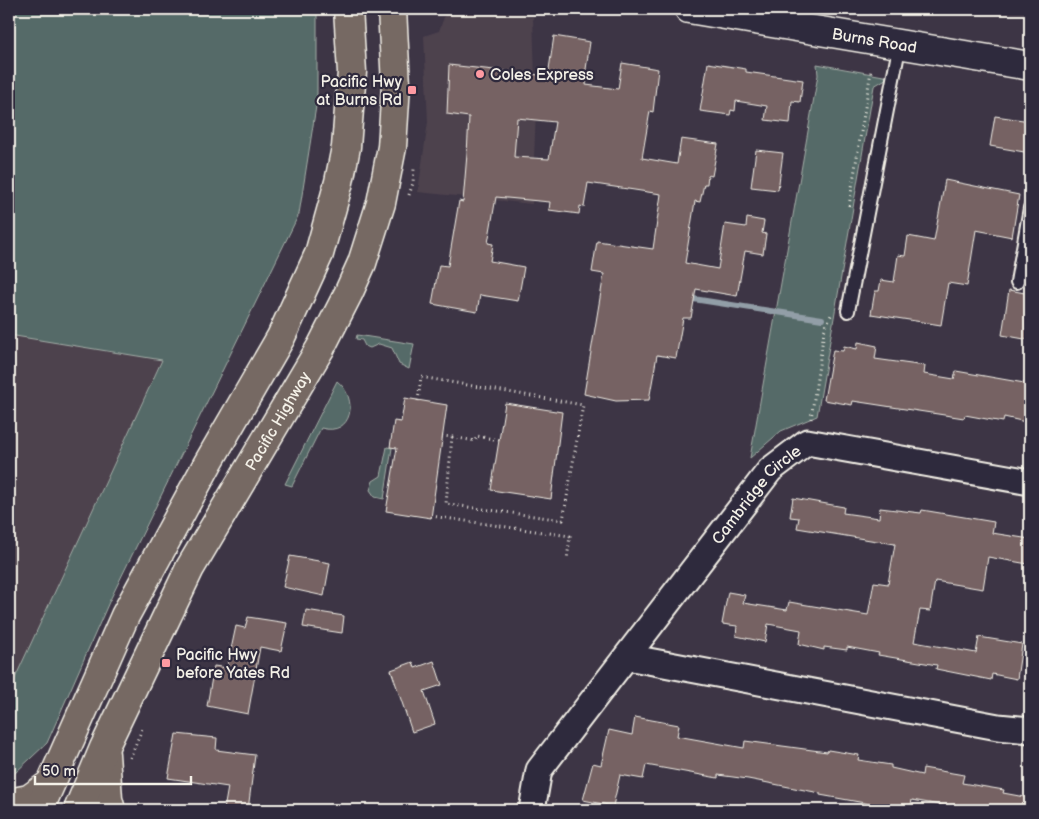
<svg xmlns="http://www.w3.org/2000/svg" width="1039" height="819" viewBox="0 0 1039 819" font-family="'Balsamiq Sans',sans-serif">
<rect width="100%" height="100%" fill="#3d3545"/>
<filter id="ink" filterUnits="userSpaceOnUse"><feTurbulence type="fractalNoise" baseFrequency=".02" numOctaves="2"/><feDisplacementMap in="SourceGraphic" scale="10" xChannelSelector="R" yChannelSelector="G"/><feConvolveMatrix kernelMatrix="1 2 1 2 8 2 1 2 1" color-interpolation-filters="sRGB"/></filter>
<g filter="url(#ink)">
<path fill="#4e424e" d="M 447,9 L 468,9 L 533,17 L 536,111 L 532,204 L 418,192 L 428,122 L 424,36 L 439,31 Z
M 9,335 L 162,360 L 9,691 Z"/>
<path fill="#556b67" stroke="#a4aea8" d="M 9,9 L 317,9 L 317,100 L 299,214 L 109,602 L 47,743 L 15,773 L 9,774 L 9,691 L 162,360 L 9,335 Z
M 817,64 L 889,77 L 874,86 L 817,416 L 781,431 L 750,458 L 818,75 Z
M 357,335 L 414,344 L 409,369 L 399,364 L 392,348 L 379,344 L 370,348 L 365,346 L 362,340 L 356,339 Z
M 337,381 C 359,398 353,437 321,428 L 292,486 L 285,484 Z
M 387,447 L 392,448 L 384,499 L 375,497 L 370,490 L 373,481 L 381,476 Z"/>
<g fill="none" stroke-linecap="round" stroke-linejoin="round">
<path stroke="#929ea7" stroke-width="6" d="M 687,298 L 822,319"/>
</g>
<path fill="#766263" stroke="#f4f1e8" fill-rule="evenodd" d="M 554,36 L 590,42 L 585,76 L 587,76 L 586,85 L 618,89 L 622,63 L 658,69 L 653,112 L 650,111 L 642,158 L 677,164 L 681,139 L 718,144 L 712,176 L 708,175 L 707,184 L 704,184 L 700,202 L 695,201 L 685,263 L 718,269 L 725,224 L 746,227 L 747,218 L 764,221 L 762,233 L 766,234 L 763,254 L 745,251 L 737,296 L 696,289 L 691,318 L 683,318 L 676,358 L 657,355 L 649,400 L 616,401 L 584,394 L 604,274 L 592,272 L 597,241 L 653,249 L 661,194 L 588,183 L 584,207 L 580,206 L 579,214 L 549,210 L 550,202 L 496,197 L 488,243 L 493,244 L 490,261 L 524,267 L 518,301 L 480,295 L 477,312 L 432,304 L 439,265 L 448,266 L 459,201 L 463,202 L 467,154 L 469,117 L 447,114 L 449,65 L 548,76 ZM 517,118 L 555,122 L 549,159 L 514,157 Z
M 708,63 L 746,69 L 746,72 L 803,80 L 800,102 L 792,101 L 790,123 L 765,120 L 767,106 L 736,101 L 735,111 L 731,110 L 730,115 L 700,111 Z
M 995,116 L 1030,121 L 1030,153 L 990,146 Z
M 756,150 L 783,153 L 778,190 L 751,187 Z
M 945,180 L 1019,195 L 1012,237 L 976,230 L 967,286 L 948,283 L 941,325 L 871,314 L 875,291 L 879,291 L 881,280 L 894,282 L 898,255 L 905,256 L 908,236 L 934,241 Z
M 1009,290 L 1030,294 L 1030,340 L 1002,335 Z
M 858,342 L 877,346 L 875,359 L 925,366 L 924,374 L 954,379 L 956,371 L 1030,384 L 1030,423 L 1004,417 L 1003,422 L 965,415 L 964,418 L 853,401 L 852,405 L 824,400 L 833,350 L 843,351 L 844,346 L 857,349 Z
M 405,398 L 447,405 L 431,518 L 386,511 L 397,448 L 390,447 L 394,421 L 401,422 Z
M 505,403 L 562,412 L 551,499 L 491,490 Z
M 793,498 L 844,507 L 843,513 L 879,518 L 880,508 L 921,513 L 922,510 L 994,522 L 992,533 L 1030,539 L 1028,564 L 988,557 L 983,589 L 935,581 L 930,611 L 920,610 L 914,642 L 976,653 L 979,637 L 1022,644 L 1017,679 L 992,674 L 991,680 L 936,669 L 937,665 L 878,655 L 879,653 L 847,647 L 847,650 L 824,647 L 824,650 L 799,644 L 801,630 L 768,624 L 765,642 L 736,636 L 737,626 L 722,624 L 728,592 L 745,595 L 743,603 L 787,610 L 789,602 L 868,615 L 874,582 L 888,584 L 895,544 L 797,528 L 799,518 L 790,517 Z
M 290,556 L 330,563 L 324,596 L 283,587 Z
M 306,610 L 344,616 L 342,633 L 303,627 Z
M 248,617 L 287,623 L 281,651 L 260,647 L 248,714 L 207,706 L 214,666 L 227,668 L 236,626 L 245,628 Z
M 434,661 L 442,685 L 424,691 L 435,724 L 412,732 L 391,670 L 413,662 L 415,668 Z
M 635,717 L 679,725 L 677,736 L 744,748 L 745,741 L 827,752 L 828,750 L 859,755 L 858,760 L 891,765 L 891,768 L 922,775 L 923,768 L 964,775 L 962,783 L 1004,790 L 1003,793 L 1030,798 L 1030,810 L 968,810 L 912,800 L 910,810 L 904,810 L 820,795 L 820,793 L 748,779 L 718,775 L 718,778 L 646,765 L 643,779 L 620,775 L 613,806 L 583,800 L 593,763 L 601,765 L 609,730 L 632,735 Z
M 176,734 L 217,738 L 216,750 L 255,755 L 248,810 L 224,810 L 228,787 L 168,778 Z"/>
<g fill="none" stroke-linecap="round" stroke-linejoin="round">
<g stroke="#f4f1e8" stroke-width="16">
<path id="service" d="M 1017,282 L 1030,208
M 848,311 L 900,43"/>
</g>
<g stroke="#f4f1e8" stroke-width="29">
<g id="minor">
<path d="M 627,657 L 998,727 L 1030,730"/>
<path id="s1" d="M 532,810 L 539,770 L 770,470 L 807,442 L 1030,482"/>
</g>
</g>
<g stroke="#f4f1e8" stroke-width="31">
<g id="tertiary">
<path id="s2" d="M 689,9 L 1030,66"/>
</g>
</g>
<g stroke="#f4f1e8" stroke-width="31">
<g id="primary">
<path d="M 105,754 L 108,799 L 111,810"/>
<path d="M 9,803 L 29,799 L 50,784"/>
<path d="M 39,810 L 125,616 L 208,463 L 281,337 L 319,254 L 339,182 L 346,147 L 352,72 L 348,9"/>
<path id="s3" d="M 78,810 L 104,748 L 190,568 L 321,347 L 348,294 L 362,263 L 381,203 L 392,147 L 396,85 L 392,9"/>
</g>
</g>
<path stroke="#f4f1e8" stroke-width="3" stroke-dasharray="1 4" stroke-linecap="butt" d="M 409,195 L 413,183 L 414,169
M 849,206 L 871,71
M 418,401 L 421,377 L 583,405 L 563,520 L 446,504 L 452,437 L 442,436
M 811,419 L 824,331 L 832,313
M 452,437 L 475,441 L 477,436 L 499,440
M 431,516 L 570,536 L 567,560
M 130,758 L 142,729
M 461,810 L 468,810"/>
<use href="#service" stroke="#2f2a3d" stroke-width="12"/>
<use href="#minor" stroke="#2f2a3d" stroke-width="25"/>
<use href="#tertiary" stroke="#2f2a3d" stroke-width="28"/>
<use href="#primary" stroke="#766964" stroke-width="28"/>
</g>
</g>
<g fill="#ff9aa2" stroke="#2f2a3d" stroke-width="2">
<circle cx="480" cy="74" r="5"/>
<rect x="407" y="85" width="10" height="10" rx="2.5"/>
<rect x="161" y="658" width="10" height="10" rx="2.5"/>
</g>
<g text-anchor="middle" stroke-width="4.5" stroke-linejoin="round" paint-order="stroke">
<g font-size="16" fill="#f4f1e8" stroke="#2f2a3d">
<text dy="6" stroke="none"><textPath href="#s2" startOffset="188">Burns Road</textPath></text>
<text dy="6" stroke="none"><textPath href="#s3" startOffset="438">Pacific Highway</textPath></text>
<text dy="6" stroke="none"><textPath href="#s1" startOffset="392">Cambridge Circle</textPath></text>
</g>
<g font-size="16" fill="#f4f1e8" stroke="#2f2a3d" text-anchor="start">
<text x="490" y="80">Coles Express</text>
<text x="402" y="87" text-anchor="end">Pacific Hwy<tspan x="402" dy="18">at Burns Rd</tspan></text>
<text x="176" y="660">Pacific Hwy<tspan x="176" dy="18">before Yates Rd</tspan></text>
</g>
</g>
<rect width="1039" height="819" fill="none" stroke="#2f2a3d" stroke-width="30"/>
<rect x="15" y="15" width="1009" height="789" fill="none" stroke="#f4f1e8" stroke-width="2" filter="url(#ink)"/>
<path d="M35 776v8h156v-8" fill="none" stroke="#f4f1e8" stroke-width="2.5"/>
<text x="42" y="776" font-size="15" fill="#f4f1e8" stroke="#2f2a3d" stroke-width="4" paint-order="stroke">50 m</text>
</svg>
